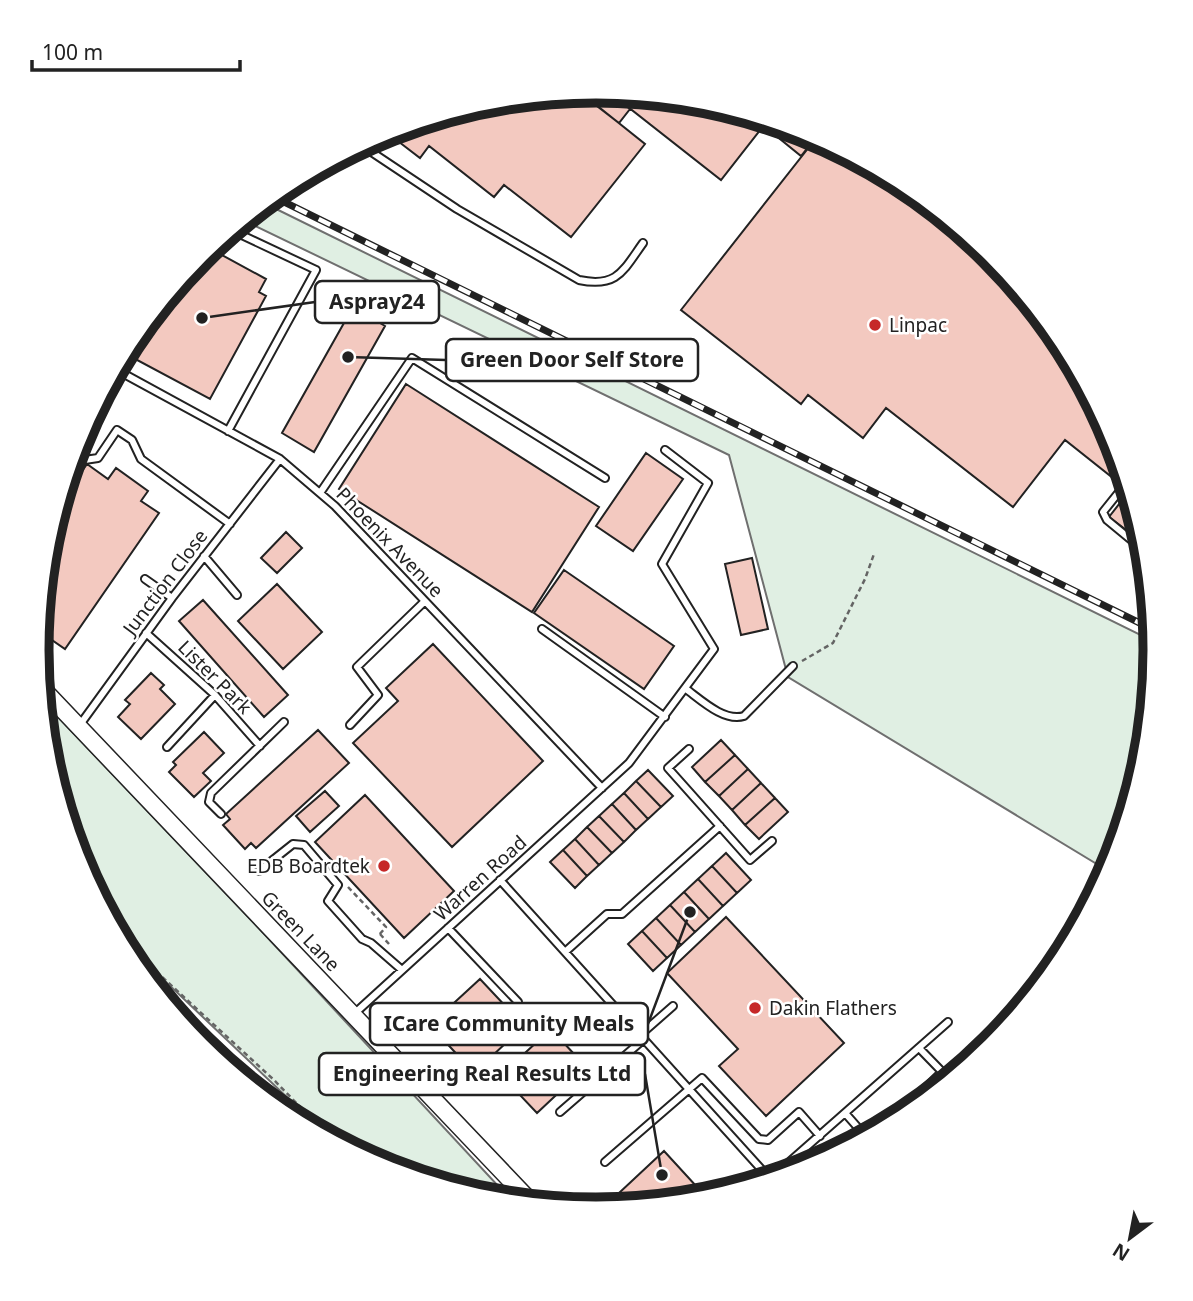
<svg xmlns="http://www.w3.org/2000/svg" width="1193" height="1301" viewBox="0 0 1193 1301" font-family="'Noto Sans',sans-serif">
<rect width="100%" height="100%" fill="#fff"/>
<path fill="#e0efe3" stroke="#6f6f6f" stroke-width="2" d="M 264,203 L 1155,642 L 1145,760 L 1110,872 L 788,677 L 729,455 L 243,220 Z
M 42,700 L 253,922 L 513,1202 L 487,1199 L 382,1167 L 334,1142 L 123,941 L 79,864 L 47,759 Z"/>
<path fill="#f3c9c0" stroke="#222" stroke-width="2" d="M 580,92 L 645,144 L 571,237 L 504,185 L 494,197 L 429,146 L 420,158 L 386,132 L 488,101 Z
M 608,92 L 630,109 L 619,123 L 597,106 Z
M 609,92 L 706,102 L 768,120 L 721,180 Z
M 768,120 L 783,125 L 809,146 L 801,156 L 764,126 Z
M 817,137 L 908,185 L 993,255 L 1062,340 L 1114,437 L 1125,473 L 1118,482 L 1065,440 L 1013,507 L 886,408 L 863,438 L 808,395 L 801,404 L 681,310 Z
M 209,248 L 266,279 L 259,292 L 266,296 L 210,399 L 124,353 L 131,339 Z
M 353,307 L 385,326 L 314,452 L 282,433 Z
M 406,384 L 599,507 L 532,612 L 339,489 Z
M 646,453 L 683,479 L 633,551 L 596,526 Z
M 87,464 L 108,479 L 116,468 L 148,491 L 141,501 L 159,513 L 65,649 L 39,631 L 48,541 L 58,506 Z
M 1130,490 L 1146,542 L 1146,545 L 1109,517 Z
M 286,532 L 302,548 L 277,573 L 261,558 Z
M 752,558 L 768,629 L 741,635 L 725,564 Z
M 564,570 L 674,646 L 644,689 L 534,613 Z
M 277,584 L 322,632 L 283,669 L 238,621 Z
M 203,600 L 288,695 L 264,717 L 179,621 Z
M 433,644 L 543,761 L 452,847 L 353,743 L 398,701 L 386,688 Z
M 151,673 L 164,685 L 160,689 L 175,704 L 141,739 L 118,717 L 130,704 L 125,700 Z
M 318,730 L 349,763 L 256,848 L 251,843 L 245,849 L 223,825 L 230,819 L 226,814 Z
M 204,732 L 224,753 L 203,773 L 211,781 L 194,797 L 169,772 L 176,765 L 173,762 Z
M 721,740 L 735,755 L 705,782 L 692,767 Z
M 735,755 L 748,769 L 719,796 L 705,782 Z
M 748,769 L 761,783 L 732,810 L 719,796 Z
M 648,770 L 673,796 L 661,807 L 636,781 Z
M 636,781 L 661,807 L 648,819 L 624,793 Z
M 761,783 L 775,798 L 745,825 L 732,810 Z
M 325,791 L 339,806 L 310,832 L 296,816 Z
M 624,793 L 648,819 L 636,830 L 612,804 Z
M 365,795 L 454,891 L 404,938 L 315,842 Z
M 775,798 L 788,812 L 759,839 L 745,825 Z
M 612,804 L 636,830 L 624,842 L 599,816 Z
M 599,816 L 624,842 L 612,853 L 587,827 Z
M 587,827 L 612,853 L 599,865 L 575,839 Z
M 575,839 L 599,865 L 587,876 L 563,850 Z
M 563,850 L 587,876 L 575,888 L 550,862 Z
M 726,853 L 751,880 L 737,893 L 712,866 Z
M 712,866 L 737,893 L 723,906 L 698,879 Z
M 698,879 L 723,906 L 709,919 L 684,892 Z
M 684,892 L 709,919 L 695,932 L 670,905 Z
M 670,905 L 695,932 L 681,945 L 656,918 Z
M 726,917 L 844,1043 L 766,1116 L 719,1066 L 738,1049 L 667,973 Z
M 656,918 L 681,945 L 667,958 L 642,931 Z
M 642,931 L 667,958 L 653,971 L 628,944 Z
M 480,979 L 524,1026 L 474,1073 L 430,1025 Z
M 551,1029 L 586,1067 L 537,1113 L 501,1075 Z
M 664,1151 L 708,1199 L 606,1209 L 604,1207 Z"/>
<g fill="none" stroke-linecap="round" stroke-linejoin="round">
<g stroke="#222" stroke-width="10">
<path id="service" d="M 361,145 L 457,209 L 579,280 C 617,288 623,271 643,243
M 115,369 L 280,459 L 335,506 L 602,788
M 228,431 L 316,270 L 231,230
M 66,482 L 78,461 L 98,458 L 117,430 L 132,440 L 141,459 L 230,524
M 1127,482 L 1103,512 L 1107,520 L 1147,553
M 320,493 L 412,358 L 605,478
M 204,556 L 237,595
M 145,579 L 172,598
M 542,629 L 665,717
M 146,633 L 215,695 L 260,746
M 686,689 C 701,700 724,722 744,716 L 793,666
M 350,725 L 378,695 L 357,667 L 425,601
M 79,726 L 172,598 L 280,459
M 167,747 L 215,695
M 689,749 L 668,768 L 750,860 L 772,841
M 221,814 L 209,802 L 211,793 L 284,722
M 259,871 L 293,844 L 304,845 L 338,885 L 328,901 L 362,939 L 371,943 L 402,970
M 500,880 L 771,1180
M 448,928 L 518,1002
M 565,952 L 607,914 L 622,914 L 720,826
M 354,1014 L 629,763 L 714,649 L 662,564 L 708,483 L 665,450
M 640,1035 L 673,1006
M 919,1048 L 951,1081
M 901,1111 L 942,1072
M 560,1112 L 644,1039
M 845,1113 L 867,1138
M 605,1162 L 702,1078 L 759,1139 L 768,1140 L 799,1112 L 820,1136
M 770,1179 L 948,1022"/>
</g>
<g stroke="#222" stroke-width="19">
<path id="tertiary" d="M 40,686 L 533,1204"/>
</g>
<path stroke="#646464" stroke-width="2.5" stroke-dasharray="5 3.5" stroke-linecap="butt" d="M 802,661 L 833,643 L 865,579 L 874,554
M 348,887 L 386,927 L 378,936
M 102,907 L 123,941 L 274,1080 L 334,1142
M 380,934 L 389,944"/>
<use href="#service" stroke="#fff" stroke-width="6"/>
<use href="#tertiary" stroke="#fff" stroke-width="16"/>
<g stroke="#222" stroke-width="7">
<path id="rail" d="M 272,196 L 1154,630"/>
</g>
<use href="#rail" stroke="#fff" stroke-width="4.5" stroke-dasharray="13" stroke-linecap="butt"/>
</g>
<g fill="#c62828" stroke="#fff" stroke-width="2.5">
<circle cx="875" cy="325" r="7"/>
<circle cx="384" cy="866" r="7"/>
<circle cx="755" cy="1008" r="7"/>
</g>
<g text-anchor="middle" stroke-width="5" stroke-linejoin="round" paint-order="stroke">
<g font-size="19" fill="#222" stroke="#fff" text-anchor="start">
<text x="889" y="332">Linpac</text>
<text x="370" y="873" text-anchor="end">EDB Boardtek</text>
<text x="769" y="1015">Dakin Flathers</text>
</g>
<g font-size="19" fill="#222" stroke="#fff">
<text transform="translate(390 542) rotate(46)" y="7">Phoenix Avenue</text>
<text transform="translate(165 582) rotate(-53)" y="7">Junction Close</text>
<text transform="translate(215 677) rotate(45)" y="7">Lister Park</text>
<text transform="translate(480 878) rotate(-42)" y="7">Warren Road</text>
<text transform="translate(301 931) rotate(46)" y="7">Green Lane</text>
</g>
</g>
<path d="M0 0H1193V1301H0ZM49 650a547 547 0 1 1 1094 0a547 547 0 1 1-1094 0Z" fill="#fff" fill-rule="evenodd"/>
<path fill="none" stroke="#222" stroke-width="9" d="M49 650a547 547 0 1 1 1094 0a547 547 0 1 1-1094 0Z"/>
<path fill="none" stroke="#222" stroke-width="2.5" d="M202 318L315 302M348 357L446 360M690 912L648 1024M662 1175L645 1074"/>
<g fill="#222" stroke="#fff" stroke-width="2.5">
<circle cx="202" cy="318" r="7"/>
<circle cx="348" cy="357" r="7"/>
<circle cx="690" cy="912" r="7"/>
<circle cx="662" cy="1175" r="7"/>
</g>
<g fill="#fff" stroke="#222" stroke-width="2.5">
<rect x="315" y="281" width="124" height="42" rx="7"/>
<rect x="446" y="339" width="252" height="42" rx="7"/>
<rect x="370" y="1003" width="278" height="42" rx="7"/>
<rect x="319" y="1053" width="326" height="42" rx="7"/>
</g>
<g font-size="21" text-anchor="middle" font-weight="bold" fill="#222">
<text x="377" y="309">Aspray24</text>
<text x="572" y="367">Green Door Self Store</text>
<text x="509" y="1031">ICare Community Meals</text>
<text x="482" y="1081">Engineering Real Results Ltd</text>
</g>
<g transform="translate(1130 1238) rotate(212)" stroke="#ffffff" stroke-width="5" paint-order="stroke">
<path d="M0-5L12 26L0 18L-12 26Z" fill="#222222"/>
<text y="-10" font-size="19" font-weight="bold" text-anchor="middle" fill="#222222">N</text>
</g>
<path d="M32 60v10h208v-10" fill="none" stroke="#222222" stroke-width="3.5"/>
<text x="42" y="60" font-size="21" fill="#222222" stroke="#ffffff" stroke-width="5" paint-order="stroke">100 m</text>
</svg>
